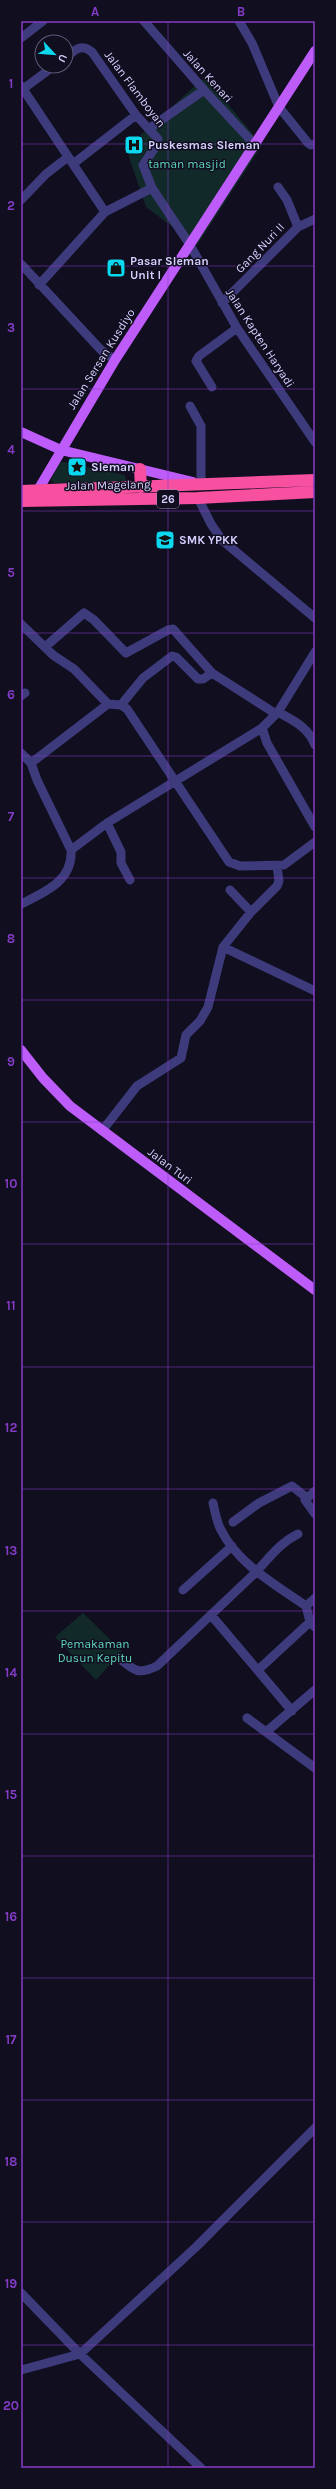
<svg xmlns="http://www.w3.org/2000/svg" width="336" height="2489" viewBox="0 0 336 2489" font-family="Karla,sans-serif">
<rect width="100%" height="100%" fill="#110e20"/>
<path fill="#112a29" d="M 205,77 L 262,145 L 197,245 L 146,207 L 126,148 Z
M 63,462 L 125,475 L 126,482 L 54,483 L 51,480 L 59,464 Z
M 83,1613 L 122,1651 L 96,1680 L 55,1637 Z"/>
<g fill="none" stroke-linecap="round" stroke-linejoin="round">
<path stroke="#3e3b7d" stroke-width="9" d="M 144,21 L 204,90 L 255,145
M 239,21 L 252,43 L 279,107 L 308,143 L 311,145 L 315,144
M 21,38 L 43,21
M 21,86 L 105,212
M 23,89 L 54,66
M 150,128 L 204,90
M 73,164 L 136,115
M 278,187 L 287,200 L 298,227
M 152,188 L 190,245 L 237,328 L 315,442
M 21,200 L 46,174 L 68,157
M 21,264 L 101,350 L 115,360
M 39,285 L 105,212 L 152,188 L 143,165 L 156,146 L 158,139 L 136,115 L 92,52 C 81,43 75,50 66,57
M 222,303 L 298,227 L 315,219
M 212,387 L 196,361 L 199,356 L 237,328
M 190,406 L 201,426 L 201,484
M 198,498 L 211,524 L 222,540 L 315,618
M 21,624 L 53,655 L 74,669 L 108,704 L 121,705 L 127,709 L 229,862 L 240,866 L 284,865 L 315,842
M 45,647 L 84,613 L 94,620 L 126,653 L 168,630 L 173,629 L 212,673
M 315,652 L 278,712 L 262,728 L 267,743 L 315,827
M 21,696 L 25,693
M 121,705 L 143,678 L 172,656 L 176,657 L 198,679 L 203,679 L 212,673 L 276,714
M 278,712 C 294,721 308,727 315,745
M 21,753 L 31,763
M 107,823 L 121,852 L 121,863 L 130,880
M 71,850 L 107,823 L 262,728
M 230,890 L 251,912
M 21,904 C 45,892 73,881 71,850 L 37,780 L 31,763 L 108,704
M 223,947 L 315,991
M 102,1131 L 137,1086 L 181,1058 L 186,1035 L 200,1021 L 208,1007 L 223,947 L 251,912 L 277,886 L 279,881 L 277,866
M 315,1491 L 305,1500 L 315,1514
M 213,1503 C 215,1512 217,1523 221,1530 C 238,1564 276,1585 306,1606 L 310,1622 L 315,1627
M 233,1522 L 259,1503 L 292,1486 L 307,1498
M 183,1590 L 232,1546
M 306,1606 L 315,1598
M 211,1615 L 292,1711
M 119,1658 C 135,1671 138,1675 157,1666 C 189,1636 221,1605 253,1575 C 268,1560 279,1543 298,1534
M 258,1670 L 310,1622
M 247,1718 L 315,1768
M 266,1732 L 315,1690
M 21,2293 L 80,2354 L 201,2468
M 21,2370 L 80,2354 L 196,2247 L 315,2128"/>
<path stroke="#bd5cf8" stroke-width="10" d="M 21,432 L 61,450 L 193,482
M 38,490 L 115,360 L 315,51
M 21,1050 L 43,1078 L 70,1106 L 315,1290"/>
<path stroke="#f750a0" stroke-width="12" d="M 140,469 L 141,487
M 21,491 L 315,480
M 21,501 L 198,498 L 315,492"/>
</g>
<path fill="none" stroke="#843cc5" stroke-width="1" stroke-opacity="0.55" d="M 168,21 L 168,2468M 21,144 L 315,144M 21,266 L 315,266M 21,389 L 315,389M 21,511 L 315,511M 21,633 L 315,633M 21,756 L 315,756M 21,878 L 315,878M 21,1000 L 315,1000M 21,1122 L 315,1122M 21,1244 L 315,1244M 21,1367 L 315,1367M 21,1489 L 315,1489M 21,1611 L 315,1611M 21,1734 L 315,1734M 21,1856 L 315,1856M 21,1978 L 315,1978M 21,2100 L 315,2100M 21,2222 L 315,2222M 21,2345 L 315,2345"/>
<defs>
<g id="hospital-square" transform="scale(1)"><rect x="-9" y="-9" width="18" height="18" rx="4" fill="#0bd7ee" stroke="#110e20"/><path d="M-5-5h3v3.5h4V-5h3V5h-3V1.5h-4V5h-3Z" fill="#111"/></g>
<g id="shop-square" transform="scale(1)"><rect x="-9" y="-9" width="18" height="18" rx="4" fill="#0bd7ee" stroke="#110e20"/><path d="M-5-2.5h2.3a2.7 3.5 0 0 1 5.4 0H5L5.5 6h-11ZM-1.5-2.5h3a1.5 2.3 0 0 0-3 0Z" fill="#111"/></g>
<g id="sight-square" transform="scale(1)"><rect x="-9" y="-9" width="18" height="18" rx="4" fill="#0bd7ee" stroke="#110e20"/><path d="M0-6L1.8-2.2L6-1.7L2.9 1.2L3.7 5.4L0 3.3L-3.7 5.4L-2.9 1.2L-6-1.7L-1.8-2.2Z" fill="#111"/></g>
<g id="school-square" transform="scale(1)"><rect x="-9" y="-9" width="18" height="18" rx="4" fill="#0bd7ee" stroke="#110e20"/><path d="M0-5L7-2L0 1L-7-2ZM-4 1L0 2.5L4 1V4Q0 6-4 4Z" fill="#111"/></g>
</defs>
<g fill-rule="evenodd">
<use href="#hospital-square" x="134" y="145"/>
<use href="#shop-square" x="116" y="268"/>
<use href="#sight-square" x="77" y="467"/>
<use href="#school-square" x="165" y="540"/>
</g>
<g text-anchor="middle" stroke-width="3" stroke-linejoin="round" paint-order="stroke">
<rect fill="#110e20" stroke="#9a95bb" stroke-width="1" x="157" y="490" width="22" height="18" rx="3"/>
<g font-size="11" font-weight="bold" fill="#d5cffd">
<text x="168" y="503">26</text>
</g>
<g font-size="12" fill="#d5cffd" stroke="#110e20">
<text transform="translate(208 76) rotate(48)" y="4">Jalan Kenari</text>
<text transform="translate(135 89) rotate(53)" y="4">Jalan Flamboyan</text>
<text transform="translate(260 248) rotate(-46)" y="4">Gang Nuri II</text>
<text transform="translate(260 338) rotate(57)" y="4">Jalan Kapten Haryadi</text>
<text transform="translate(101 359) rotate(-58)" y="4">Jalan Sersan Kusdiyo</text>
<text transform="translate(108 485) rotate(-1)" y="4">Jalan Magelang</text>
<text transform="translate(170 1166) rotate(37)" y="4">Jalan Turi</text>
</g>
<g font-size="12" font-weight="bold" fill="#d5cffd" stroke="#110e20" text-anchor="start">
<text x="148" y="149">Puskesmas Sleman</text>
<text x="130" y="265">Pasar Sleman<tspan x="130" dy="14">Unit I</tspan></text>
<text x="91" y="471">Sleman</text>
<text x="179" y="544">SMK YPKK</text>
</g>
<g font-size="12" fill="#5fd9bb" stroke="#110e20">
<text x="187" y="168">taman masjid</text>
<text x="95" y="1648">Pemakaman<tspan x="95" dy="14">Dusun Kepitu</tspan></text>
</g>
</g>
<rect width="336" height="2489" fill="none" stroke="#110e20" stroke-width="44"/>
<g transform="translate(54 54) rotate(116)"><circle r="19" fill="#110e20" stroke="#5f5b78"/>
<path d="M0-3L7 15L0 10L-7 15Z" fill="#0bd7ee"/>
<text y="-6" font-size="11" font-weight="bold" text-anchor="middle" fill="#d5cffd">U</text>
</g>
<rect x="22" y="22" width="292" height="2445" fill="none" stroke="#843cc5" stroke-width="1.5"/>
<g font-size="13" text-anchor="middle" font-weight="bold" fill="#843cc5">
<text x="95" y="16">A</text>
<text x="241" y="16">B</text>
<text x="11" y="88">1</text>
<text x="11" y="210">2</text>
<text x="11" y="332">3</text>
<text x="11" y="454">4</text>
<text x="11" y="577">5</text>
<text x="11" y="699">6</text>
<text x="11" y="821">7</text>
<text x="11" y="943">8</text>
<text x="11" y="1066">9</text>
<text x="11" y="1188">10</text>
<text x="11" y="1310">11</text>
<text x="11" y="1432">12</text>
<text x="11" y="1555">13</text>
<text x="11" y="1677">14</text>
<text x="11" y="1799">15</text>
<text x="11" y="1921">16</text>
<text x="11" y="2044">17</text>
<text x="11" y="2166">18</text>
<text x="11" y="2288">19</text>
<text x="11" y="2410">20</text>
</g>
</svg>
